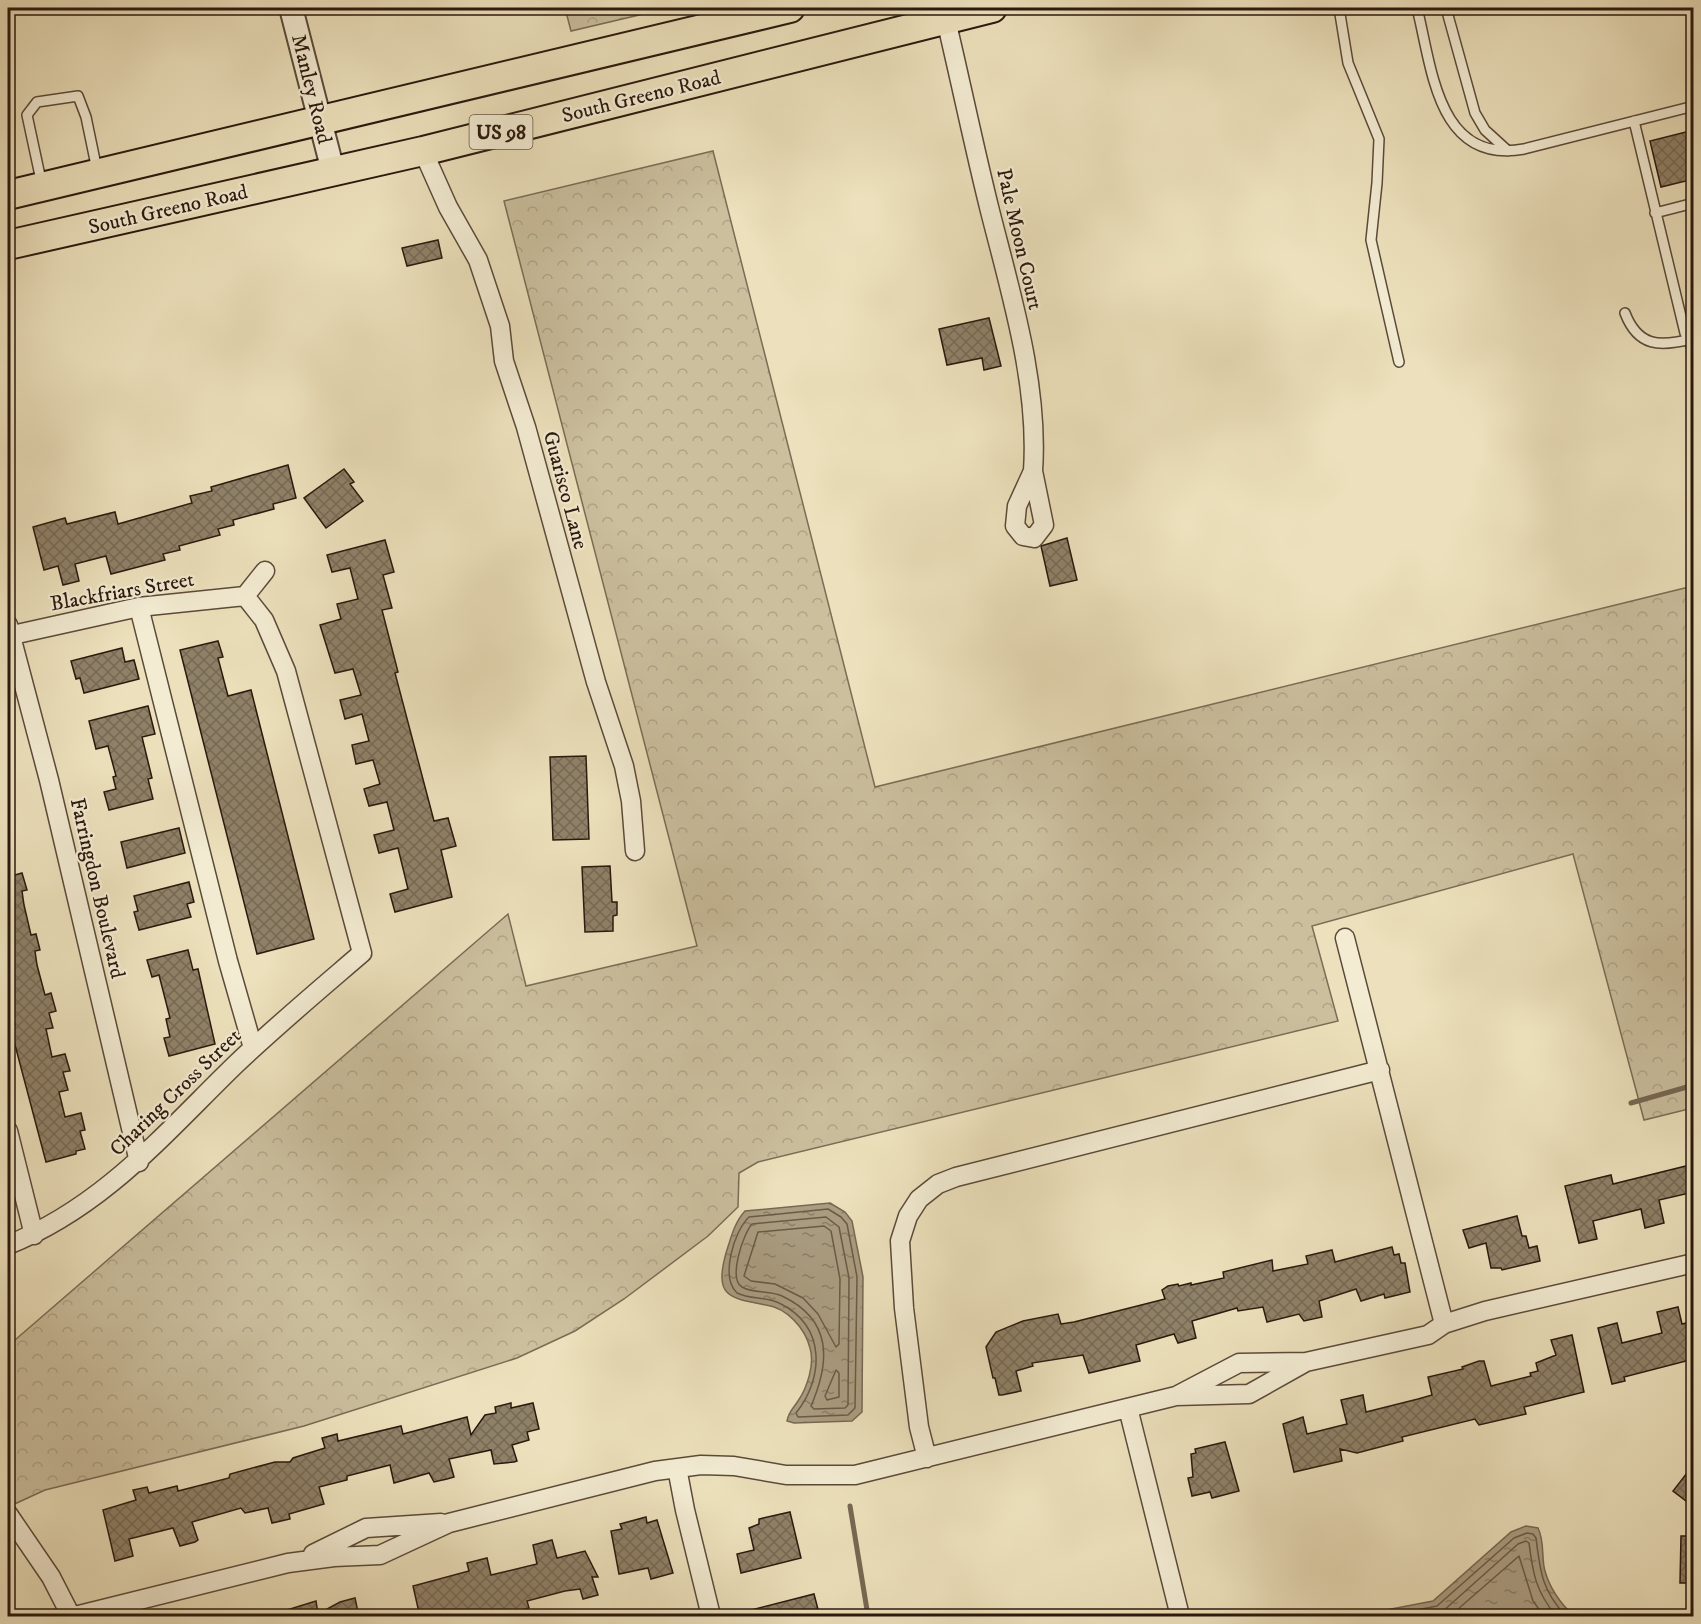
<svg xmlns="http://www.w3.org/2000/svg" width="1701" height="1624" viewBox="0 0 1701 1624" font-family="'IM FELL DW Pica',serif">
<defs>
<pattern id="forest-crowns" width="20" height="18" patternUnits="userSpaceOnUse" patternTransform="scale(1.5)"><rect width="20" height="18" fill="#cbbf9e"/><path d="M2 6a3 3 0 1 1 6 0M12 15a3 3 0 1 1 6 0" fill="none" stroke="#aea387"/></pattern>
<pattern id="water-ripples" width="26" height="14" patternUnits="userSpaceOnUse" patternTransform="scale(1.5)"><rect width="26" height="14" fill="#aa9d81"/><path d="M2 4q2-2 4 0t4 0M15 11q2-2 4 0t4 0" fill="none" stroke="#8b7f68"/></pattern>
<pattern id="building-cross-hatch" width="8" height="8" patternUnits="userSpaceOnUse" patternTransform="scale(1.5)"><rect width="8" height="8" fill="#8f8168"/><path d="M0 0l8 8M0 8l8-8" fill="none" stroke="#756954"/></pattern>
</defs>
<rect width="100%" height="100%" fill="#ece1bc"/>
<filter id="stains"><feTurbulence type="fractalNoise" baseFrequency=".00333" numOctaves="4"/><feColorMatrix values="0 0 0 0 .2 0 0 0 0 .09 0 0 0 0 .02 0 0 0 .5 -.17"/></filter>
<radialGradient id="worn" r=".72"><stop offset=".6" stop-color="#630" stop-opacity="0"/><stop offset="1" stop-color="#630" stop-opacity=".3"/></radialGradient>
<path fill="url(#forest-crowns)" stroke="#7b6c56" stroke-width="1.5" d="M 565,8 L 669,8 L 571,31 Z
M 713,151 L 875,787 L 1693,586 L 1693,1108 L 1644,1120 L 1573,854 L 1312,926 L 1338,1021 L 758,1162 L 739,1173 L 738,1207 L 708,1236 L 624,1299 L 575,1331 L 517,1358 L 304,1426 L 45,1490 L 8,1507 L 8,1346 L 508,914 L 526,986 L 697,946 L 504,201 Z"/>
<path fill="url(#water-ripples)" stroke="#776853" stroke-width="1.5" d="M 830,1203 L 845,1212 L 852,1221 L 863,1277 L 862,1412 L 852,1421 L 794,1423 L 787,1421 C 789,1411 793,1409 798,1401 C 807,1388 815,1364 810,1348 C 805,1328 787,1308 766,1305 C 729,1298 714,1297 726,1253 C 731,1238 734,1223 745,1211 Z
M 1526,1526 L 1538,1528 C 1545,1542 1541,1557 1545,1571 C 1550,1589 1561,1604 1574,1616 L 1375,1616 L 1386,1610 L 1433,1601 L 1511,1532 Z"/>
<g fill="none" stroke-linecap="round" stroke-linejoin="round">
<path stroke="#6a5a48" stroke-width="1.5" d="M 828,1209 L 841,1217 L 847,1224 L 857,1277 L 855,1408 L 848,1415 L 798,1417 L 796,1413 C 824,1378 826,1327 781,1304 C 767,1296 751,1300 737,1293 C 720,1277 734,1231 749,1217 Z
M 826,1217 L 839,1227 L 849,1278 L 848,1405 L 845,1408 L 814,1409 L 811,1406 C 830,1362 833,1320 782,1296 C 770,1290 754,1294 742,1287 C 728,1279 743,1234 752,1224 Z
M 824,1226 L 831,1231 L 840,1279 L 839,1344 L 836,1347 L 818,1314 L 803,1298 L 775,1284 L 751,1281 L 744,1276 L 758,1232 Z
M 836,1370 L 839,1373 L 839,1397 L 827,1400 L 825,1396 Z
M 1386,1616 L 1437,1606 L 1514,1538 L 1527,1533 L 1533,1534 L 1536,1538 C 1540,1571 1542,1591 1566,1616
M 1428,1616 L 1442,1612 L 1518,1544 L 1526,1541 L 1529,1543 C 1533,1575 1536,1591 1556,1616
M 1450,1616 L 1519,1556 L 1533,1601 L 1544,1616"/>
<path stroke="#776853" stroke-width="5" d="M 1631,1103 L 1694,1085
M 850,1506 L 868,1616"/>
</g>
<path fill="url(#building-cross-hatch)" stroke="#2b180e" stroke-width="1.5" d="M 1694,130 L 1694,179 L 1661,187 L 1650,141 Z
M 438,240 L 442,258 L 407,266 L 402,248 Z
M 989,318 L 1001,366 L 984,370 L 982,358 L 947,365 L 939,329 Z
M 288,465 L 296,498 L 273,504 L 274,509 L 233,520 L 234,525 L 218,529 L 220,535 L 179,546 L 180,550 L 163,554 L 165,560 L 111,574 L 106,556 L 75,564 L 79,581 L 63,585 L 58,566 L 44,570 L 33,527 L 65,518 L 67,524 L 115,512 L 118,524 L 192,503 L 190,496 L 212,491 L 211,487 Z
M 344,469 L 354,482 L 350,484 L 363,501 L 326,528 L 304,498 Z
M 1067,538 L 1077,580 L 1050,586 L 1041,546 Z
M 385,540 L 394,572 L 383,575 L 392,608 L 382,610 L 398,672 L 395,673 L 434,821 L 448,818 L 456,846 L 441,850 L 452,897 L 395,912 L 390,894 L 408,889 L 398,848 L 379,853 L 374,835 L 394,830 L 387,802 L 369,806 L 364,789 L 380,784 L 373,760 L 356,764 L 352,745 L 369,741 L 362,714 L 345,719 L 340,700 L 361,695 L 353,669 L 335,673 L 320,625 L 341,619 L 337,604 L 358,599 L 350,568 L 332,572 L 327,555 Z
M 218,641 L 223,657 L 218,658 L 228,696 L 251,690 L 314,939 L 257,954 L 180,650 Z
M 122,648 L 125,662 L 134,660 L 139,679 L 84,693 L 80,678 L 76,679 L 71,661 Z
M 148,706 L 155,734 L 142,737 L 152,778 L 148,779 L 153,799 L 109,810 L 104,792 L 116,789 L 113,777 L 116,776 L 108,746 L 96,749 L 89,721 Z
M 586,756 L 589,839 L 553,840 L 550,757 Z
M 179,828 L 185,853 L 127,868 L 121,842 Z
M 610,866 L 612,902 L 617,902 L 617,915 L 613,916 L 613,931 L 585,932 L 582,867 Z
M 22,873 L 27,890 L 22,891 L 24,905 L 31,935 L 36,934 L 40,950 L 35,951 L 37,965 L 45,995 L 51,993 L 56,1011 L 49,1013 L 53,1028 L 46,1029 L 52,1057 L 65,1054 L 70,1071 L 63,1072 L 68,1090 L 59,1092 L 65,1117 L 81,1113 L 85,1130 L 80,1131 L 85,1149 L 76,1151 L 76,1154 L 46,1162 L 10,1026 L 15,1025 L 8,998 L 8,877 Z
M 189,882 L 194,902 L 187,904 L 191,917 L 139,930 L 134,912 L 138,911 L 134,896 Z
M 188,950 L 193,970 L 198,969 L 215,1044 L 169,1056 L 164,1038 L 170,1037 L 166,1019 L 170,1018 L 159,975 L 152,977 L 147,960 Z
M 1694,1164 L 1694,1192 L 1659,1200 L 1664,1223 L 1645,1228 L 1641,1209 L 1593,1221 L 1597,1239 L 1579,1243 L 1565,1186 L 1611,1175 L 1613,1184 Z
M 1517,1216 L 1522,1236 L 1526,1236 L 1529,1248 L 1537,1246 L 1540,1261 L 1502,1270 L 1501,1268 L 1491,1268 L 1486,1243 L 1469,1248 L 1463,1230 Z
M 1392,1247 L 1394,1255 L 1399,1254 L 1401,1263 L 1405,1263 L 1410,1292 L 1385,1298 L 1384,1294 L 1361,1301 L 1356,1289 L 1319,1301 L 1322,1317 L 1304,1321 L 1299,1314 L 1267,1322 L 1263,1307 L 1238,1311 L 1237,1308 L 1192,1321 L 1196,1338 L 1178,1343 L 1174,1334 L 1136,1345 L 1140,1361 L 1089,1373 L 1083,1355 L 1032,1363 L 1033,1366 L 1016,1371 L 1021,1391 L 1002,1395 L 999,1395 L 995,1378 L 993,1378 L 986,1347 L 996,1332 L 1023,1321 L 1058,1314 L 1061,1324 L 1074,1322 L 1165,1299 L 1162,1290 L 1168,1286 L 1178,1284 L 1179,1286 L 1191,1283 L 1191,1285 L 1224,1278 L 1223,1272 L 1272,1260 L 1273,1271 L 1308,1264 L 1306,1256 L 1332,1250 L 1335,1262 Z
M 1678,1307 L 1682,1324 L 1694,1321 L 1694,1359 L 1624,1377 L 1625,1381 L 1612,1384 L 1598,1328 L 1617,1323 L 1622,1343 L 1662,1333 L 1657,1312 Z
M 1572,1335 L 1584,1392 L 1524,1407 L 1526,1414 L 1479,1425 L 1475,1419 L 1402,1437 L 1403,1441 L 1357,1453 L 1340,1449 L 1342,1461 L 1294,1472 L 1283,1424 L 1303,1417 L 1307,1434 L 1347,1424 L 1341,1400 L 1363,1395 L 1366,1412 L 1418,1399 L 1432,1395 L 1428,1377 L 1463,1369 L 1462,1367 L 1479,1361 L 1484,1361 L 1491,1386 L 1531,1376 L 1530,1373 L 1538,1371 L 1536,1363 L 1556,1355 L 1551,1340 Z
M 511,1403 L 511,1408 L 533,1403 L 539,1429 L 527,1432 L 529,1440 L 512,1445 L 517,1461 L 514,1462 L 494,1464 L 491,1450 L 449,1459 L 454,1477 L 447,1479 L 434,1482 L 429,1473 L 394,1483 L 390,1465 L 347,1476 L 347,1480 L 319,1487 L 324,1504 L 289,1514 L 290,1519 L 272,1523 L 268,1508 L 245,1513 L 241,1508 L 192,1522 L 198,1540 L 195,1542 L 180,1546 L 173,1528 L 129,1539 L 133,1556 L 115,1561 L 103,1510 L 136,1500 L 133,1490 L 147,1487 L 149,1493 L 177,1486 L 178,1491 L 229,1478 L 230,1474 L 275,1462 L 290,1462 L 293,1458 L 325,1448 L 322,1438 L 337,1434 L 338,1441 L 401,1426 L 403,1434 L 467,1417 L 471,1435 L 485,1415 L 496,1413 L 495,1407 Z
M 1225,1442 L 1239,1491 L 1212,1498 L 1210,1492 L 1192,1496 L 1188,1478 L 1193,1477 L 1191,1454 L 1196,1453 L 1195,1449 Z
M 1694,1464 L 1694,1507 L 1673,1491 Z
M 790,1512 L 801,1558 L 741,1573 L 737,1554 L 754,1550 L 749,1528 L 759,1524 L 759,1519 Z
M 646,1517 L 647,1523 L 657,1520 L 673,1573 L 651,1579 L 648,1568 L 619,1574 L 611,1531 L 622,1529 L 620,1524 Z
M 1681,1536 L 1694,1536 L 1694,1583 L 1680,1583 Z
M 552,1540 L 557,1558 L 585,1551 L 598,1577 L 592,1577 L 598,1595 L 583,1599 L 580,1589 L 565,1591 L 527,1601 L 529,1608 L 495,1617 L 420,1617 L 413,1586 L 469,1571 L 467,1563 L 487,1558 L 491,1575 L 537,1564 L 533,1545 Z
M 814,1594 L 820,1617 L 744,1617 L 743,1612 Z
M 355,1598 L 359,1617 L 277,1617 L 277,1613 L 316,1601 L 318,1614 L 340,1602 Z"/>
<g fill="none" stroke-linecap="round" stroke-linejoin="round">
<g stroke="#5b4a3a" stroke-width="12">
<path id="service" d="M 1339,8 L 1348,63 L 1379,139 L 1377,183 L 1371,240 L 1399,362
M 1417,8 C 1432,67 1437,165 1524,149 L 1694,106
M 1446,8 L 1475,113 L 1485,130 L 1508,151
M 1634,121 L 1685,333 L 1694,352
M 42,185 L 27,115 L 37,102 L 78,96 L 86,117 L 97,170
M 1655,213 L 1694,203
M 1625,313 C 1638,347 1660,347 1691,339"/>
</g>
<g stroke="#5b4a3a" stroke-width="21">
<path id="minor" d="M 946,20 C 961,83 974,147 990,211 C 1011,294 1039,385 1033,471
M 423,151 L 448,207 L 478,260 L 500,326 L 504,361 L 526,427 L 596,682 L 624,766 L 631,801 L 635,851
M 1033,471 L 1044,525 L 1034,538 L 1023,536 L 1015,526 L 1017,506 Z
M 245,596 L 265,571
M 139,607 L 228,961 L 253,1048
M 8,625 L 49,780 L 139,1162
M 8,636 L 139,607 L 245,596
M 1345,938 L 1444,1324
M 8,1131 L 34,1235
M 8,1245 C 103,1207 163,1135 235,1065 C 276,1026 319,990 362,953 L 286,671 L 264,620 L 245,596
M 1178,1395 L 1239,1363 L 1306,1362 L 1428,1335 L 1444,1324 L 1485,1311 L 1694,1263
M 1128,1408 L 1180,1616
M 927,1458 L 919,1427 L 904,1308 L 900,1241 L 908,1216 L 919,1199 L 938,1184 L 956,1177 L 1380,1070
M 677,1468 L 685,1510 L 711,1616
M 8,1514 L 51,1577 L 71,1616
M 313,1554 L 366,1528 L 441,1523
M 75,1616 L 288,1563 L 334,1557 L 380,1555 L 449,1523 L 655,1471 L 701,1465 L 734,1466 L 786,1475 L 855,1475 L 1176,1396 L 1249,1394 L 1306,1362"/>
</g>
<g stroke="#5b4a3a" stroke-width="26">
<path id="tertiary" d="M 291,8 L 333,171"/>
</g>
<g stroke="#2b180e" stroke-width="32">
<path id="primary" d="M 8,195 L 790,8
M 8,245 L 423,151 L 992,8"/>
</g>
<use href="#service" stroke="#f3ecd3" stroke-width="9"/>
<use href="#minor" stroke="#f3ecd3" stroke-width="18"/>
<use href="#tertiary" stroke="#f3ecd3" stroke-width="22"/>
<use href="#primary" stroke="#ece1bc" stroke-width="28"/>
</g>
<g text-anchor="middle" stroke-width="4.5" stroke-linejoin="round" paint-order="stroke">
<rect fill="#f3ecd3" stroke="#675849" stroke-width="1.5" x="469.5" y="115" width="63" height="34" rx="4.5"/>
<g font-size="20" font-weight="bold" fill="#2b180e">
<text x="501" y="139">US 98</text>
</g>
<g font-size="21" fill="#2b180e" stroke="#f3ecd3">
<text transform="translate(312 89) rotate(76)" y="7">Manley Road</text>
<text transform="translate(641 96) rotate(-14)" y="7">South Greeno Road</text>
<text transform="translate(168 209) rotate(-13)" y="7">South Greeno Road</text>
<text transform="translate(1020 239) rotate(77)" y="7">Pale Moon Court</text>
<text transform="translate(566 490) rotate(75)" y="7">Guarisco Lane</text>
<text transform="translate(122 591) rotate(-10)" y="7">Blackfriars Street</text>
<text transform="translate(98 888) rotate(77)" y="7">Farringdon Boulevard</text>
<text transform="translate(175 1092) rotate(-44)" y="7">Charing Cross Street</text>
</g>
</g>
<rect width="1701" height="1624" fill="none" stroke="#ece1bc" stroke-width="30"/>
<rect x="9" y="9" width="1683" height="1606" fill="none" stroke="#2b180e" stroke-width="3"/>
<rect x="15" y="15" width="1671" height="1594" fill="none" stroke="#2b180e" stroke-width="1.5"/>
<rect width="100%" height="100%" filter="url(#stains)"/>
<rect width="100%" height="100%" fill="url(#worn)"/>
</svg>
